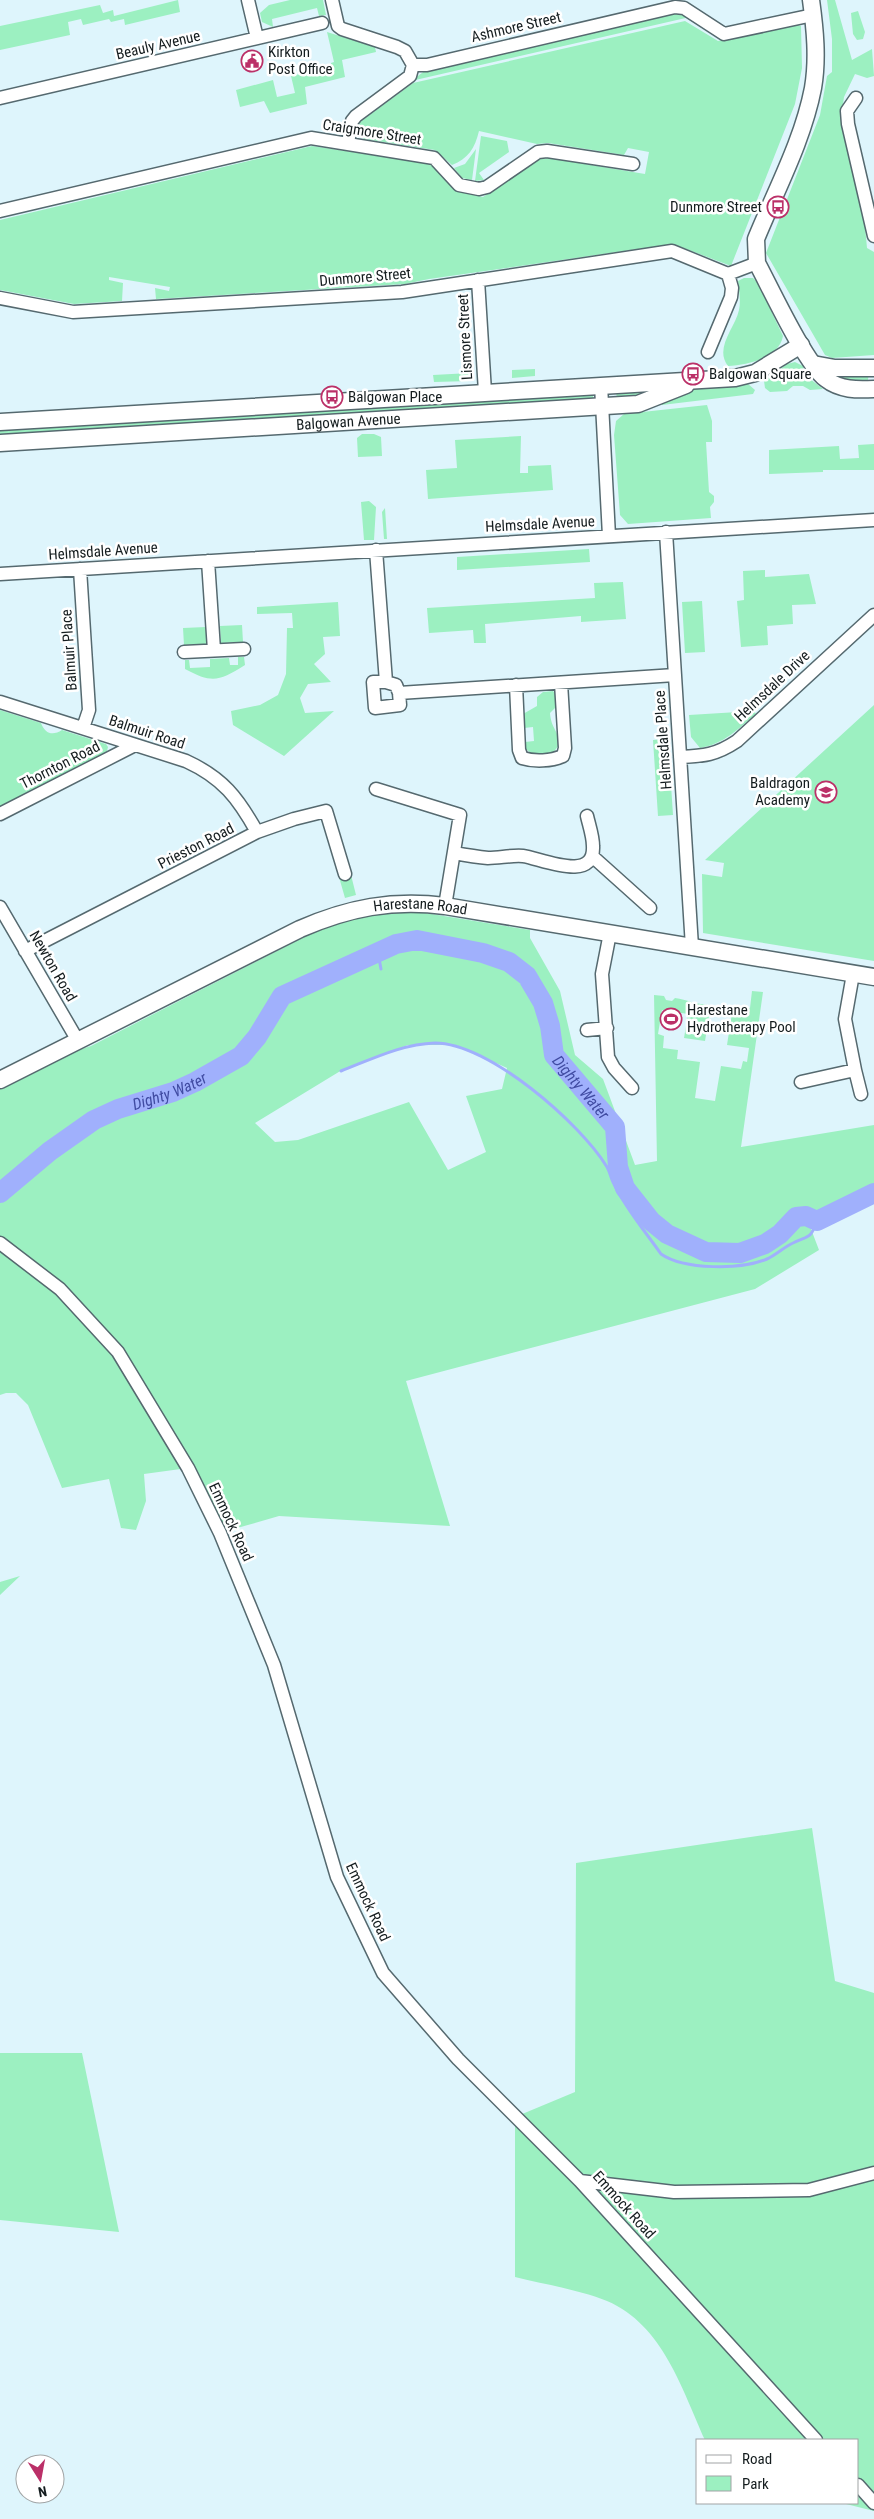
<svg xmlns="http://www.w3.org/2000/svg" width="874" height="2519" viewBox="0 0 874 2519" font-family="'Roboto Condensed',sans-serif">
<rect width="100%" height="100%" fill="#def5fc"/>
<path fill="#9cf0c1" fill-rule="evenodd" d="M 178,0 L 180,12 L 125,25 L 124,19 L 111,22 L 109,19 L 83,25 L 81,19 L 68,22 L 70,35 L 0,50 L 0,26 L 100,5 L 103,13 L 113,10 L 114,16 Z
M 290,0 L 323,0 L 326,15 L 319,16 L 317,8 L 272,19 L 273,27 L 262,22 L 260,13 L 269,5 Z
M 827,0 L 835,0 L 852,60 L 872,49 L 874,76 L 867,78 L 855,74 L 844,97 L 842,112 L 865,226 L 867,248 L 874,252 L 874,355 L 832,358 L 825,355 L 766,253 L 820,115 L 827,76 L 832,72 L 832,39 Z
M 678,11 L 690,17 L 411,81 L 426,70 Z
M 858,11 L 865,32 L 863,39 L 857,40 L 853,34 L 851,13 Z
M 685,21 L 718,41 L 795,24 L 801,26 L 802,68 L 795,104 L 731,266 L 673,244 L 429,279 L 405,284 L 156,299 L 155,288 L 169,291 L 170,287 L 109,277 L 109,280 L 123,283 L 122,301 L 74,304 L 0,290 L 0,220 L 312,146 L 432,164 L 456,191 L 483,197 L 540,159 L 549,158 L 645,174 L 649,152 L 628,148 L 624,155 L 548,143 L 537,144 L 479,131 C 475,148 468,159 452,165 L 435,150 L 364,139 L 358,129 L 360,122 L 413,83 Z
M 327,32 L 375,47 L 376,52 L 342,60 L 345,77 L 305,87 L 307,104 L 270,113 L 264,101 L 240,107 L 236,90 L 273,80 L 277,97 L 295,93 L 291,76 L 331,67 L 331,63 L 334,62 Z
M 481,136 L 507,141 L 509,152 L 479,173 L 484,180 L 475,181 Z
M 476,149 L 472,180 L 462,178 L 454,168 L 465,164 Z
M 744,278 L 753,278 L 758,283 L 783,336 C 779,358 748,365 728,366 C 714,348 735,328 739,310 C 741,301 739,290 738,281 Z
M 795,362 L 803,366 L 805,375 L 823,389 L 810,390 L 803,386 L 793,386 L 787,391 L 770,392 L 765,388 L 764,381 L 787,364 Z
M 535,369 L 535,376 L 512,378 L 512,370 Z
M 826,370 L 869,371 L 868,380 L 870,386 L 852,387 Z
M 470,373 L 471,381 L 434,382 L 433,375 Z
M 673,383 L 645,400 L 617,399 L 616,391 Z
M 747,383 L 755,390 L 753,394 L 662,405 L 661,401 L 694,388 Z
M 593,393 L 593,399 L 0,439 L 0,425 Z
M 707,405 L 712,421 L 712,442 L 706,442 L 709,492 L 714,496 L 714,502 L 710,507 L 711,518 L 628,524 L 620,515 L 614,435 L 616,421 L 624,414 Z
M 362,434 L 374,434 L 381,437 L 382,456 L 358,457 L 357,438 Z
M 521,436 L 520,473 L 528,473 L 528,466 L 551,465 L 553,490 L 428,499 L 426,470 L 457,468 L 455,440 Z
M 874,444 L 874,470 L 823,470 L 823,472 L 769,474 L 769,450 L 839,446 L 840,459 L 859,458 L 858,445 Z
M 369,501 L 376,507 L 374,540 L 364,540 L 361,502 Z
M 385,508 L 387,539 L 384,539 L 382,512 Z
M 589,549 L 590,562 L 457,570 L 457,557 Z
M 765,570 L 765,577 L 809,574 L 816,604 L 792,605 L 793,624 L 767,626 L 768,645 L 741,647 L 737,601 L 744,600 L 743,571 Z
M 623,582 L 626,619 L 581,622 L 581,616 L 485,624 L 486,643 L 474,643 L 473,630 L 429,633 L 427,608 L 595,598 L 594,583 Z
M 702,601 L 705,652 L 685,653 L 682,602 Z
M 338,602 L 340,636 L 323,637 L 325,654 L 314,664 L 331,682 L 308,684 L 300,698 L 305,713 L 334,711 L 284,756 L 233,725 L 231,711 L 260,705 L 278,695 L 286,674 L 287,628 L 293,628 L 292,613 L 257,614 L 257,607 Z
M 242,625 L 243,642 L 221,643 L 220,626 Z
M 206,627 L 207,644 L 184,645 L 183,628 Z
M 238,657 L 244,657 L 245,665 C 219,681 213,684 185,669 L 185,660 L 189,660 L 190,668 L 210,667 L 210,659 L 229,658 L 230,665 L 238,665 Z
M 553,691 L 558,697 L 558,705 L 550,713 C 551,729 559,730 559,745 L 552,754 L 533,755 L 525,748 L 525,742 L 534,741 L 533,727 L 524,728 L 523,714 L 537,706 L 537,697 L 543,692 Z
M 874,705 L 874,961 L 703,933 L 702,874 L 722,877 L 724,863 L 705,860 Z
M 0,710 L 41,723 C 45,734 53,736 62,730 L 106,744 L 108,747 L 107,751 L 98,756 L 99,760 L 0,810 Z
M 754,711 L 756,714 C 738,729 724,744 700,748 L 691,737 L 689,715 Z
M 668,739 L 673,815 L 658,816 L 653,740 Z
M 351,875 L 356,895 L 345,898 L 339,877 Z
M 407,910 L 530,930 L 530,938 L 560,991 L 575,1055 L 603,1079 L 635,1165 L 657,1161 L 654,995 L 664,996 L 666,1000 L 672,1001 L 675,998 C 687,1000 696,1004 708,1005 L 707,1009 L 710,1010 L 705,1041 L 684,1038 L 688,1014 L 662,1010 L 658,1034 L 664,1036 L 663,1048 L 678,1050 L 677,1059 L 700,1062 L 695,1098 L 715,1101 L 721,1066 L 741,1069 L 743,1061 L 747,1062 L 749,1048 L 727,1045 L 732,1013 L 735,1011 L 736,1006 L 750,1008 L 752,991 L 763,992 L 741,1147 L 874,1125 L 874,1192 L 806,1216 L 819,1250 L 755,1289 L 406,1381 L 450,1526 L 279,1516 L 220,1533 L 188,1468 L 144,1474 L 146,1501 L 136,1530 L 121,1528 L 109,1479 L 62,1488 L 28,1405 L 16,1393 L 6,1393 L 0,1395 L 0,1088 L 63,1055 L 91,1046 L 316,931 L 345,920 ZM 408,1045 L 456,1045 L 507,1068 L 502,1089 L 466,1096 L 486,1152 L 448,1170 L 409,1102 L 298,1140 L 275,1142 L 255,1123 L 342,1070 Z
M 20,1576 L 0,1595 L 0,1582 Z
M 812,1828 L 835,1981 L 874,1993 L 874,2511 L 842,2503 L 858,2503 L 858,2440 L 705,2440 C 682,2389 663,2325 607,2301 C 580,2290 543,2284 515,2277 L 515,2117 L 575,2092 L 576,1863 Z
M 0,2053 L 82,2053 L 119,2232 L 0,2220 Z"/>
<g fill="none" stroke-linecap="round" stroke-linejoin="round">
<path stroke="#a0b0fc" stroke-width="3" d="M 378,953 L 381,969
M 341,1071 C 372,1059 402,1044 435,1043 C 489,1043 580,1123 607,1167 C 610,1172 611,1179 614,1184 C 626,1209 645,1231 661,1254 C 684,1270 741,1270 767,1259 C 776,1255 784,1247 793,1243 C 809,1235 810,1240 817,1221"/>
<path stroke="#a0b0fc" stroke-width="20" id="s1" d="M 0,1193 L 50,1151 L 94,1120 L 118,1109 L 173,1092 L 195,1082 L 241,1056 L 257,1037 L 282,996 L 396,944 L 417,940 L 483,953 L 509,962 L 527,976 L 543,1003 L 550,1026 L 554,1055 L 615,1127 L 618,1167 L 625,1188 L 651,1221 L 667,1234 L 706,1252 L 740,1253 L 765,1244 L 780,1234 L 796,1217 L 806,1216 L 817,1221 L 874,1193"/>
<g stroke="#55696f" stroke-width="15">
<path id="minor" d="M 248,0 L 257,38
M 332,0 L 338,26 L 342,29 L 397,47 L 405,51 L 413,65
M 0,98 L 322,23
M 856,98 L 847,111 L 848,124 L 874,236
M 348,143 L 352,121 L 356,116 L 410,76 L 413,65 L 427,65 L 675,7 L 684,8 L 724,34 L 813,15
M 0,211 L 311,138 L 434,158 L 459,185 L 479,189 L 487,187 L 538,152 L 547,151 L 633,164
M 478,280 L 485,392
M 0,298 L 73,312 L 402,292 L 672,251 L 728,274
M 708,352 L 731,297 L 732,288 L 728,274 L 757,263
M 601,385 L 609,536
M 666,532 L 692,947
M 376,550 L 386,682 L 396,685 L 399,693 L 675,675
M 208,561 L 214,650
M 80,569 L 89,710 L 83,728
M 0,574 L 874,520
M 184,652 L 244,649
M 386,682 L 373,682 L 375,708 L 400,705 L 399,693
M 516,685 L 519,750 L 522,758 C 535,762 551,761 563,756 L 565,748 L 561,683
M 0,702 L 186,761 C 223,778 238,798 257,832
M 680,757 C 704,756 716,755 737,741 L 874,615
M 376,789 L 460,815 L 445,906
M 0,814 L 135,745
M 454,853 C 465,855 477,857 488,858 C 500,858 511,855 523,856 C 540,858 595,884 593,846 C 593,836 589,825 587,816
M 592,856 L 650,908
M 0,907 L 78,1041
M 610,933 L 602,974 L 608,1057 L 614,1068 L 632,1088
M 25,951 L 257,832 L 294,819 L 326,811 L 345,874
M 587,1030 L 607,1028
M 855,1070 L 861,1094
M 801,1082 L 855,1070 L 845,1019 L 853,974
M 0,1243 L 60,1289 L 118,1352 L 188,1468 L 220,1533 L 274,1665 L 337,1877 L 383,1973 L 458,2059 L 580,2181 L 816,2440
M 580,2181 L 674,2192 L 809,2190 L 874,2173
M 858,2485 L 874,2503"/>
</g>
<g stroke="#55696f" stroke-width="19">
<g id="tertiary">
<path d="M 811,0 C 815,29 818,59 813,88 C 803,140 776,190 756,239 L 757,263 C 771,289 805,363 826,379 C 840,390 857,390 874,389"/>
<path d="M 813,364 L 835,368 L 874,368"/>
<path d="M 0,422 L 735,378 L 755,373 L 801,345"/>
<path id="s2" d="M 0,443 L 638,404 L 686,385"/>
<path id="s3" d="M 0,1080 L 300,929 C 348,908 393,899 445,906 L 874,977"/>
</g>
</g>
<use href="#minor" stroke="#fff" stroke-width="12"/>
<use href="#tertiary" stroke="#fff" stroke-width="16"/>
</g>
<defs>
<g id="civic-ring" transform="scale(1.125)"><circle r="9.5" fill="#fff" stroke="#bb3068" stroke-width="1.5"/><path d="M-.6-6.5H3V-4.5H.6V-3L4-1V1h2V6H-6V1h2V-1L-.6-3ZM-1.2 2.5V6h2.4V2.5Z" fill="#bb3068"/></g>
<g id="bus-ring" transform="scale(1.125)"><circle r="9.5" fill="#fff" stroke="#bb3068" stroke-width="1.5"/><path d="M-5-6H5V4H4V6H2V4H-2V6H-4V4H-5ZM-3.5-4V0h7V-4ZM-3.5 1.2v1.5H-2V1.2ZM2 1.2v1.5H3.5V1.2Z" fill="#bb3068"/></g>
<g id="school-ring" transform="scale(1.125)"><circle r="9.5" fill="#fff" stroke="#bb3068" stroke-width="1.5"/><path d="M0-5L7-2L0 1L-7-2ZM-4 1L0 2.5L4 1V4Q0 6-4 4Z" fill="#bb3068"/></g>
<g id="stadium-ring" transform="scale(1.125)"><circle r="9.5" fill="#fff" stroke="#bb3068" stroke-width="1.5"/><path d="M0-5a6.5 5 0 1 0 0 10a6.5 5 0 1 0 0-10ZM-3.5-1.8h7v3.6h-7Z" fill="#bb3068"/></g>
</defs>
<g fill-rule="evenodd">
<use href="#civic-ring" x="252" y="61"/>
<use href="#bus-ring" x="778" y="207"/>
<use href="#bus-ring" x="693" y="374"/>
<use href="#bus-ring" x="332" y="397"/>
<use href="#school-ring" x="826" y="792"/>
<use href="#stadium-ring" x="671" y="1019"/>
</g>
<g text-anchor="middle" stroke-width="5" stroke-linejoin="round" paint-order="stroke">
<g font-size="15" fill="#141c1e" stroke="#fff">
<text transform="translate(516 27) rotate(-13)" y="5">Ashmore Street</text>
<text transform="translate(158 45) rotate(-13)" y="5">Beauly Avenue</text>
<text transform="translate(372 132) rotate(9)" y="5">Craigmore Street</text>
<text transform="translate(365 277) rotate(-5)" y="5">Dunmore Street</text>
<text transform="translate(465 337) rotate(-93)" y="5">Lismore Street</text>
<text dy="5" stroke="none"><textPath href="#s2" startOffset="349">Balgowan Avenue</textPath></text>
<text transform="translate(540 524) rotate(-3)" y="5">Helmsdale Avenue</text>
<text transform="translate(103 551) rotate(-4)" y="5">Helmsdale Avenue</text>
<text transform="translate(69 650) rotate(-94)" y="5">Balmuir Place</text>
<text transform="translate(772 686) rotate(-43)" y="5">Helmsdale Drive</text>
<text transform="translate(147 732) rotate(18)" y="5">Balmuir Road</text>
<text transform="translate(663 740) rotate(-94)" y="5">Helmsdale Place</text>
<text transform="translate(60 765) rotate(-27)" y="5">Thornton Road</text>
<text transform="translate(196 846) rotate(-27)" y="5">Prieston Road</text>
<text dy="5" stroke="none"><textPath href="#s3" startOffset="460">Harestane Road</textPath></text>
<text transform="translate(53 966) rotate(60)" y="5">Newton Road</text>
<text transform="translate(231 1522) rotate(65)" y="5">Emmock Road</text>
<text transform="translate(368 1902) rotate(65)" y="5">Emmock Road</text>
<text transform="translate(624 2205) rotate(48)" y="5">Emmock Road</text>
</g>
<g font-size="15" fill="#141c1e" stroke="#fff" text-anchor="start">
<text x="268" y="57">Kirkton<tspan x="268" dy="17">Post Office</tspan></text>
<text x="762" y="212" text-anchor="end">Dunmore Street</text>
<text x="709" y="379">Balgowan Square</text>
<text x="348" y="402">Balgowan Place</text>
<text x="810" y="788" text-anchor="end">Baldragon<tspan x="810" dy="17">Academy</tspan></text>
<text x="687" y="1015">Harestane<tspan x="687" dy="17">Hydrotherapy Pool</tspan></text>
</g>
<g font-size="16" font-style="italic" fill="#404ba2" stroke="#fff">
<text dy="6" stroke="none"><textPath href="#s1" startOffset="744">Dighty Water</textPath></text>
<text dy="6" stroke="none"><textPath href="#s1" startOffset="200">Dighty Water</textPath></text>
</g>
</g>
<rect x="696" y="2439" width="162" height="65" fill="#ffffff" stroke="#a1a4a5"/>
<rect x="706" y="2455" width="25" height="8" fill="#ffffff" stroke="#a1a4a5"/>
<text x="742" y="2464" font-size="15" fill="#141c1e">Road</text>
<rect x="706" y="2476" width="25" height="15" fill="#9cf0c1" stroke="#a1a4a5"/>
<text x="742" y="2489" font-size="15" fill="#141c1e">Park</text>
<g transform="translate(40 2479) rotate(169)"><circle r="24" fill="#ffffff" stroke="#a1a4a5"/>
<path d="M0-4L9 19L0 12L-9 19Z" fill="#bb3068"/>
<text y="-8" font-size="14" font-weight="bold" text-anchor="middle" fill="#141c1e">N</text>
</g>
</svg>
